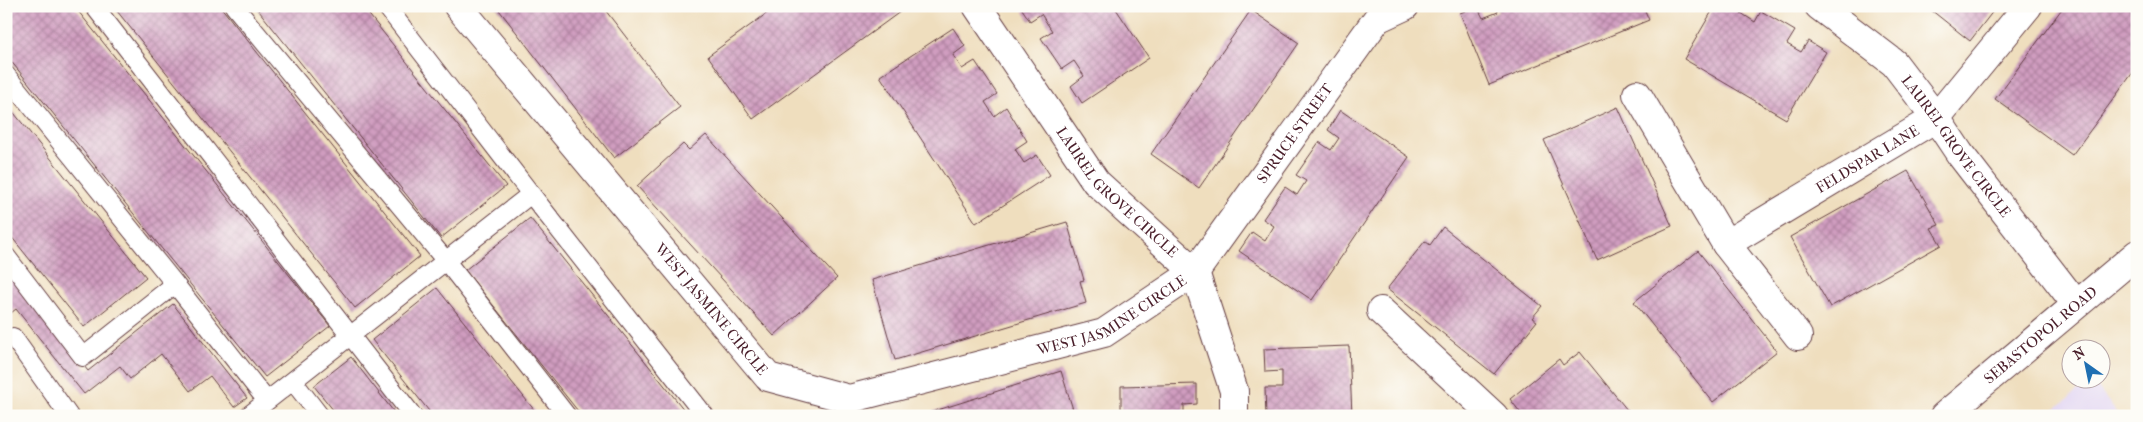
<svg xmlns="http://www.w3.org/2000/svg" width="2143" height="422" viewBox="0 0 2143 422" font-family="'IM FELL French Canon',serif">
<defs>
<pattern id="building-cross-hatch" width="8" height="8" patternUnits="userSpaceOnUse" patternTransform="scale(1.25)"><rect width="8" height="8" fill="#d09dc0"/><path d="M0 0l8 8M0 8l8-8" fill="none" stroke="#ab7f9c"/></pattern>
</defs>
<rect width="100%" height="100%" fill="#fdfcf7"/>
<filter id="ink" filterUnits="userSpaceOnUse"><feTurbulence type="fractalNoise" baseFrequency=".02" numOctaves="2"/><feDisplacementMap in="SourceGraphic" scale="10" xChannelSelector="R" yChannelSelector="G"/><feConvolveMatrix kernelMatrix="1 2 1 2 8 2 1 2 1" color-interpolation-filters="sRGB"/></filter>
<filter id="wash" filterUnits="userSpaceOnUse"><feTurbulence type="fractalNoise" baseFrequency=".0096" numOctaves="4" result="noise"/><feDisplacementMap in="SourceGraphic" scale="20" xChannelSelector="R" yChannelSelector="G"/><feGaussianBlur stdDeviation="1.12" result="paint"/><feColorMatrix in="noise" values="0 0 0 0 0 0 0 0 0 0 0 0 0 0 0 0 0 1.4 0 .05"/><feComposite in="paint" operator="in"/></filter>
<g filter="url(#wash)">
<rect width="100%" height="100%" fill="#efdebe"/>
<path fill="#e1d4f3" d="M 2092,380 L 2119,416 L 2046,416 Z"/>
<g id="blocks">
<path fill="url(#building-cross-hatch)" d="M 6,6 L 74,6 L 330,326 L 265,377 L 6,55 Z
M 113,6 L 220,6 L 420,256 L 355,308 Z
M 255,6 L 362,6 L 506,186 L 441,238 Z
M 496,6 L 602,6 L 680,107 L 614,158 Z
M 777,6 L 908,6 L 753,119 L 708,56 Z
M 1020,6 L 1114,6 L 1149,58 L 1082,103 L 1071,86 L 1084,76 L 1074,61 L 1062,69 L 1041,38 L 1052,31 L 1041,14 L 1030,21 Z
M 1477,6 L 1483,18 L 1498,12 L 1496,6 L 1643,6 L 1649,20 L 1489,85 L 1460,13 Z
M 1715,6 L 1745,6 L 1741,13 L 1755,22 L 1761,11 L 1795,31 L 1787,44 L 1801,52 L 1808,41 L 1826,52 L 1786,119 L 1684,59 Z
M 1926,6 L 1997,6 L 1970,41 Z
M 2064,6 L 2137,6 L 2137,67 L 2072,155 L 1995,99 Z
M 1251,10 L 1299,43 L 1199,188 L 1151,154 Z
M 953,28 L 965,46 L 953,55 L 962,69 L 975,61 L 997,94 L 985,102 L 994,116 L 1006,107 L 1027,141 L 1015,149 L 1024,163 L 1037,155 L 1050,175 L 976,223 L 880,76 Z
M 6,103 L 146,277 L 84,327 L 6,230 Z
M 1618,107 L 1672,226 L 1597,260 L 1544,140 Z
M 1340,110 L 1409,157 L 1312,300 L 1239,251 L 1252,232 L 1265,241 L 1274,226 L 1263,219 L 1285,187 L 1297,195 L 1306,181 L 1296,175 L 1319,142 L 1331,150 L 1339,138 L 1328,130 Z
M 706,135 L 837,278 L 774,336 L 637,186 L 683,144 L 689,150 Z
M 1908,171 L 1939,225 L 1931,228 L 1941,245 L 1830,307 L 1790,237 Z
M 530,218 L 689,416 L 582,416 L 465,270 Z
M 1067,222 L 1084,280 L 1080,281 L 1086,303 L 895,360 L 872,280 Z
M 1443,227 L 1542,306 L 1532,318 L 1537,321 L 1494,374 L 1387,289 L 1425,241 L 1430,245 Z
M 1698,251 L 1777,351 L 1713,402 L 1634,302 Z
M 6,269 L 88,371 L 173,304 L 247,398 L 234,407 L 210,376 L 190,391 L 161,354 L 130,379 L 120,366 L 84,394 L 16,309 L 6,317 Z
M 437,288 L 539,416 L 433,416 L 372,340 Z
M 1349,346 L 1352,416 L 1266,416 L 1265,388 L 1282,388 L 1282,371 L 1265,372 L 1264,349 Z
M 1580,352 L 1632,416 L 1523,416 L 1510,399 L 1559,359 L 1563,365 Z
M 351,357 L 397,416 L 338,416 L 314,386 Z
M 1061,371 L 1075,416 L 922,416 L 922,415 Z
M 1197,384 L 1197,404 L 1184,405 L 1184,416 L 1121,416 L 1121,386 Z"/>
</g>
</g>
<g filter="url(#ink)">
<use href="#blocks" fill-opacity="0" stroke="#633c41" stroke-width="1"/>
<g fill="none" stroke-linecap="round" stroke-linejoin="round">
<g stroke="#633c41" stroke-width="20">
<path id="service" d="M 94,6 L 413,416
M 234,6 L 446,261 L 567,416
M 386,6 L 531,194
M 6,75 L 175,284 L 83,357 L 6,256
M 175,284 L 267,401
M 13,337 L 69,416
M 293,381 L 320,416
M 248,416 L 531,194 L 705,416"/>
</g>
<g stroke="#633c41" stroke-width="30">
<g id="minor">
<path id="s1" d="M 458,6 L 768,377 L 849,399 L 1104,333 L 1195,272 L 1377,19 L 1405,6"/>
<path id="s2" d="M 977,6 L 1096,182 L 1195,272 L 1234,391 L 1234,416"/>
<path id="s3" d="M 1819,6 L 1894,63 L 1936,118 L 1960,154 L 2076,304"/>
<path d="M 1637,94 L 1726,244 L 1798,336"/>
<path id="s4" d="M 1726,244 L 1936,118 L 2028,6"/>
<path d="M 1381,311 L 1494,416"/>
</g>
</g>
<g stroke="#633c41" stroke-width="30">
<g id="secondary">
<path id="s5" d="M 1944,416 L 2137,254"/>
</g>
</g>
<use href="#service" stroke="#fff" stroke-width="18"/>
<use href="#minor" stroke="#fff" stroke-width="28"/>
<use href="#secondary" stroke="#fff" stroke-width="28"/>
</g>
</g>
<g text-anchor="middle" stroke-width="4" stroke-linejoin="round" paint-order="stroke">
<g font-size="15" fill="#4a1f2b" stroke="#fdfcf7">
<text dy="5" stroke="none"><textPath href="#s1" startOffset="1111">SPRUCE STREET</textPath></text>
<text dy="5" stroke="none"><textPath href="#s3" startOffset="198">LAUREL GROVE CIRCLE</textPath></text>
<text dy="5" stroke="none"><textPath href="#s4" startOffset="165">FELDSPAR LANE</textPath></text>
<text dy="5" stroke="none"><textPath href="#s2" startOffset="234">LAUREL GROVE CIRCLE</textPath></text>
<text dy="5" stroke="none"><textPath href="#s1" startOffset="395">WEST JASMINE CIRCLE</textPath></text>
<text dy="5" stroke="none"><textPath href="#s1" startOffset="845">WEST JASMINE CIRCLE</textPath></text>
<text dy="5" stroke="none"><textPath href="#s5" startOffset="126">SEBASTOPOL ROAD</textPath></text>
</g>
</g>
<rect width="2143" height="422" fill="none" stroke="#fdfcf7" stroke-width="25"/>
<g transform="translate(2086 364) rotate(327)"><circle r="24" fill="#fdfcf7" stroke="#b5a4a5"/>
<path d="M0-4L9 19L0 12L-9 19Z" fill="#1f6fb2"/>
<text y="-8" font-size="14" font-weight="bold" text-anchor="middle" fill="#4a1f2b">N</text>
</g>
</svg>
